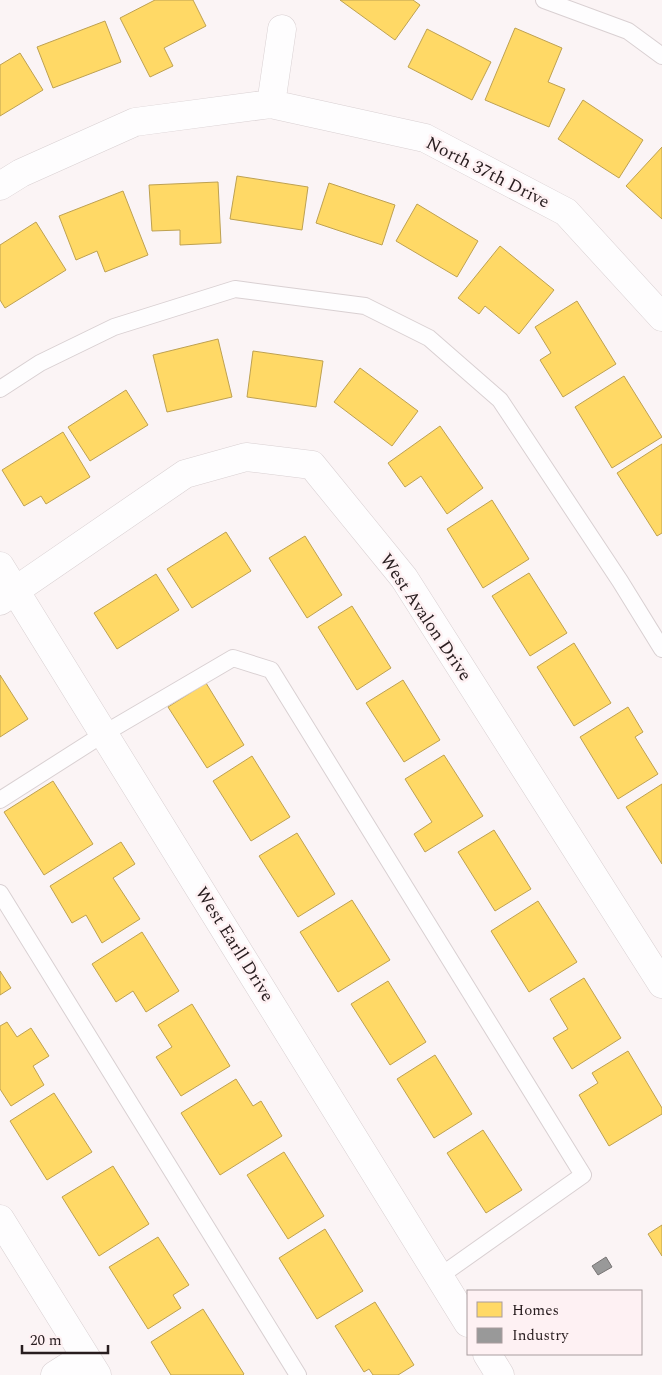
<svg xmlns="http://www.w3.org/2000/svg" width="662" height="1375" viewBox="0 0 662 1375" font-family="Spectral,serif">
<rect width="100%" height="100%" fill="#fbf4f5"/>
<path fill="#ffd966" stroke="#bea151" d="M 155,0 L 193,0 L 206,26 L 164,48 L 173,66 L 150,77 L 120,18 Z
M 340,0 L 413,0 L 420,5 L 395,40 Z
M 105,21 L 121,62 L 53,88 L 37,47 Z
M 515,28 L 562,48 L 548,82 L 565,89 L 549,127 L 485,100 Z
M 427,29 L 491,62 L 472,100 L 408,67 Z
M 20,53 L 43,90 L 0,116 L 0,65 Z
M 583,100 L 643,140 L 619,178 L 558,139 Z
M 662,147 L 662,219 L 626,186 Z
M 237,176 L 308,187 L 302,230 L 230,219 Z
M 218,182 L 221,243 L 180,245 L 180,230 L 152,231 L 149,185 Z
M 329,183 L 395,205 L 382,245 L 316,223 Z
M 123,191 L 148,255 L 105,272 L 97,251 L 76,260 L 59,216 Z
M 417,204 L 478,241 L 457,277 L 396,241 Z
M 36,222 L 66,270 L 5,308 L 0,300 L 0,245 Z
M 500,246 L 554,290 L 519,334 L 485,306 L 479,314 L 458,298 Z
M 577,301 L 616,364 L 563,397 L 540,360 L 551,353 L 535,327 Z
M 218,339 L 232,397 L 167,412 L 153,355 Z
M 253,351 L 323,361 L 316,407 L 247,397 Z
M 360,368 L 418,411 L 392,446 L 334,402 Z
M 624,376 L 662,437 L 612,468 L 575,407 Z
M 126,390 L 148,425 L 90,461 L 68,427 Z
M 440,426 L 483,488 L 447,514 L 421,476 L 405,487 L 388,463 Z
M 63,432 L 90,477 L 46,504 L 41,496 L 24,506 L 2,470 Z
M 662,444 L 662,533 L 657,536 L 617,473 Z
M 492,500 L 529,559 L 483,588 L 447,529 Z
M 226,532 L 251,571 L 192,608 L 167,569 Z
M 305,536 L 342,595 L 307,618 L 269,558 Z
M 529,573 L 567,633 L 530,656 L 492,596 Z
M 156,574 L 179,610 L 117,649 L 94,613 Z
M 352,606 L 391,668 L 357,690 L 318,627 Z
M 574,643 L 611,703 L 574,726 L 537,667 Z
M 0,675 L 28,719 L 0,737 Z
M 403,680 L 440,740 L 404,762 L 366,703 Z
M 206,683 L 244,745 L 207,768 L 168,707 Z
M 628,707 L 643,732 L 635,737 L 658,774 L 618,799 L 580,737 Z
M 444,755 L 483,816 L 425,852 L 414,834 L 432,822 L 405,779 Z
M 252,756 L 290,817 L 251,841 L 213,781 Z
M 53,781 L 93,844 L 44,875 L 4,812 Z
M 662,784 L 662,864 L 626,807 Z
M 494,830 L 531,889 L 495,911 L 458,852 Z
M 297,833 L 335,894 L 298,917 L 259,856 Z
M 121,842 L 135,864 L 113,878 L 140,919 L 102,943 L 86,915 L 72,923 L 50,886 Z
M 352,900 L 390,960 L 338,992 L 300,932 Z
M 538,901 L 577,962 L 529,992 L 491,931 Z
M 142,932 L 179,991 L 146,1012 L 133,991 L 116,1002 L 92,964 Z
M 0,971 L 11,988 L 0,995 Z
M 584,978 L 621,1038 L 572,1069 L 553,1038 L 568,1029 L 550,999 Z
M 388,981 L 426,1042 L 390,1065 L 351,1004 Z
M 192,1004 L 230,1066 L 181,1096 L 156,1057 L 172,1047 L 158,1025 Z
M 7,1022 L 17,1037 L 31,1028 L 49,1056 L 33,1066 L 44,1085 L 11,1106 L 0,1089 L 0,1026 Z
M 628,1051 L 662,1108 L 662,1114 L 609,1146 L 579,1095 L 598,1083 L 592,1073 Z
M 435,1055 L 472,1114 L 434,1138 L 397,1079 Z
M 236,1079 L 253,1106 L 261,1101 L 282,1136 L 220,1175 L 181,1113 Z
M 54,1093 L 92,1152 L 47,1180 L 10,1121 Z
M 483,1130 L 522,1190 L 486,1213 L 447,1153 Z
M 284,1152 L 324,1216 L 288,1239 L 247,1175 Z
M 113,1166 L 149,1224 L 99,1256 L 62,1197 Z
M 662,1225 L 662,1256 L 648,1234 Z
M 325,1229 L 363,1291 L 317,1319 L 279,1258 Z
M 158,1237 L 189,1285 L 173,1295 L 181,1308 L 148,1329 L 109,1267 Z
M 375,1302 L 414,1365 L 398,1375 L 373,1375 L 369,1369 L 364,1372 L 335,1326 Z
M 203,1309 L 244,1374 L 243,1375 L 171,1375 L 151,1342 Z"/>
<path fill="#999" stroke="#777474" d="M 606,1257 L 612,1267 L 598,1275 L 592,1266 Z"/>
<g fill="none" stroke-linecap="round" stroke-linejoin="round">
<g stroke="#d9d0d2" stroke-width="18">
<path id="lane" d="M 544,0 L 628,31 L 662,56
M 0,389 L 40,363 L 114,327 L 235,289 L 365,306 L 429,338 L 500,400 L 620,581 L 662,649
M 0,800 L 105,733 L 233,658 L 271,670 L 583,1175 L 440,1276
M 0,893 L 298,1375"/>
</g>
<g stroke="#d9d0d2" stroke-width="29">
<path id="street" d="M 271,104 L 282,29
M 0,186 L 21,173 L 135,122 L 271,104 L 425,138 L 566,212 L 662,317
M 0,566 L 468,1323
M 0,601 L 185,474 L 246,457 L 312,465 L 404,578 L 662,984
M 0,1219 L 97,1375
M 487,1354 L 500,1375
M 55,1375 L 85,1356"/>
</g>
<use href="#lane" stroke="#fefdfe" stroke-width="16"/>
<use href="#street" stroke="#fefdfe" stroke-width="28"/>
</g>
<g text-anchor="middle" stroke-width="5" stroke-linejoin="round" paint-order="stroke">
<g font-size="18" fill="#281d1f" stroke="#fef1f3">
<text transform="translate(488 172) rotate(27)" y="6">North 37th Drive</text>
<text transform="translate(426 617) rotate(56)" y="6">West Avalon Drive</text>
<text transform="translate(235 944) rotate(58)" y="6">West Earll Drive</text>
</g>
</g>
<rect x="467" y="1290" width="175" height="65" fill="#fef1f3" stroke="#a89c9e"/>
<rect x="477" y="1302" width="25" height="15" fill="#ffd966" stroke="#a89c9e"/>
<text x="512" y="1315" font-size="15" fill="#281d1f">Homes</text>
<rect x="477" y="1328" width="25" height="15" fill="#999999" stroke="#a89c9e"/>
<text x="512" y="1340" font-size="15" fill="#281d1f">Industry</text>
<path d="M22 1345v8h86v-8" fill="none" stroke="#281d1f" stroke-width="2.5"/>
<text x="30" y="1345" font-size="15" fill="#281d1f" stroke="#fef1f3" stroke-width="4" paint-order="stroke">20 m</text>
</svg>
